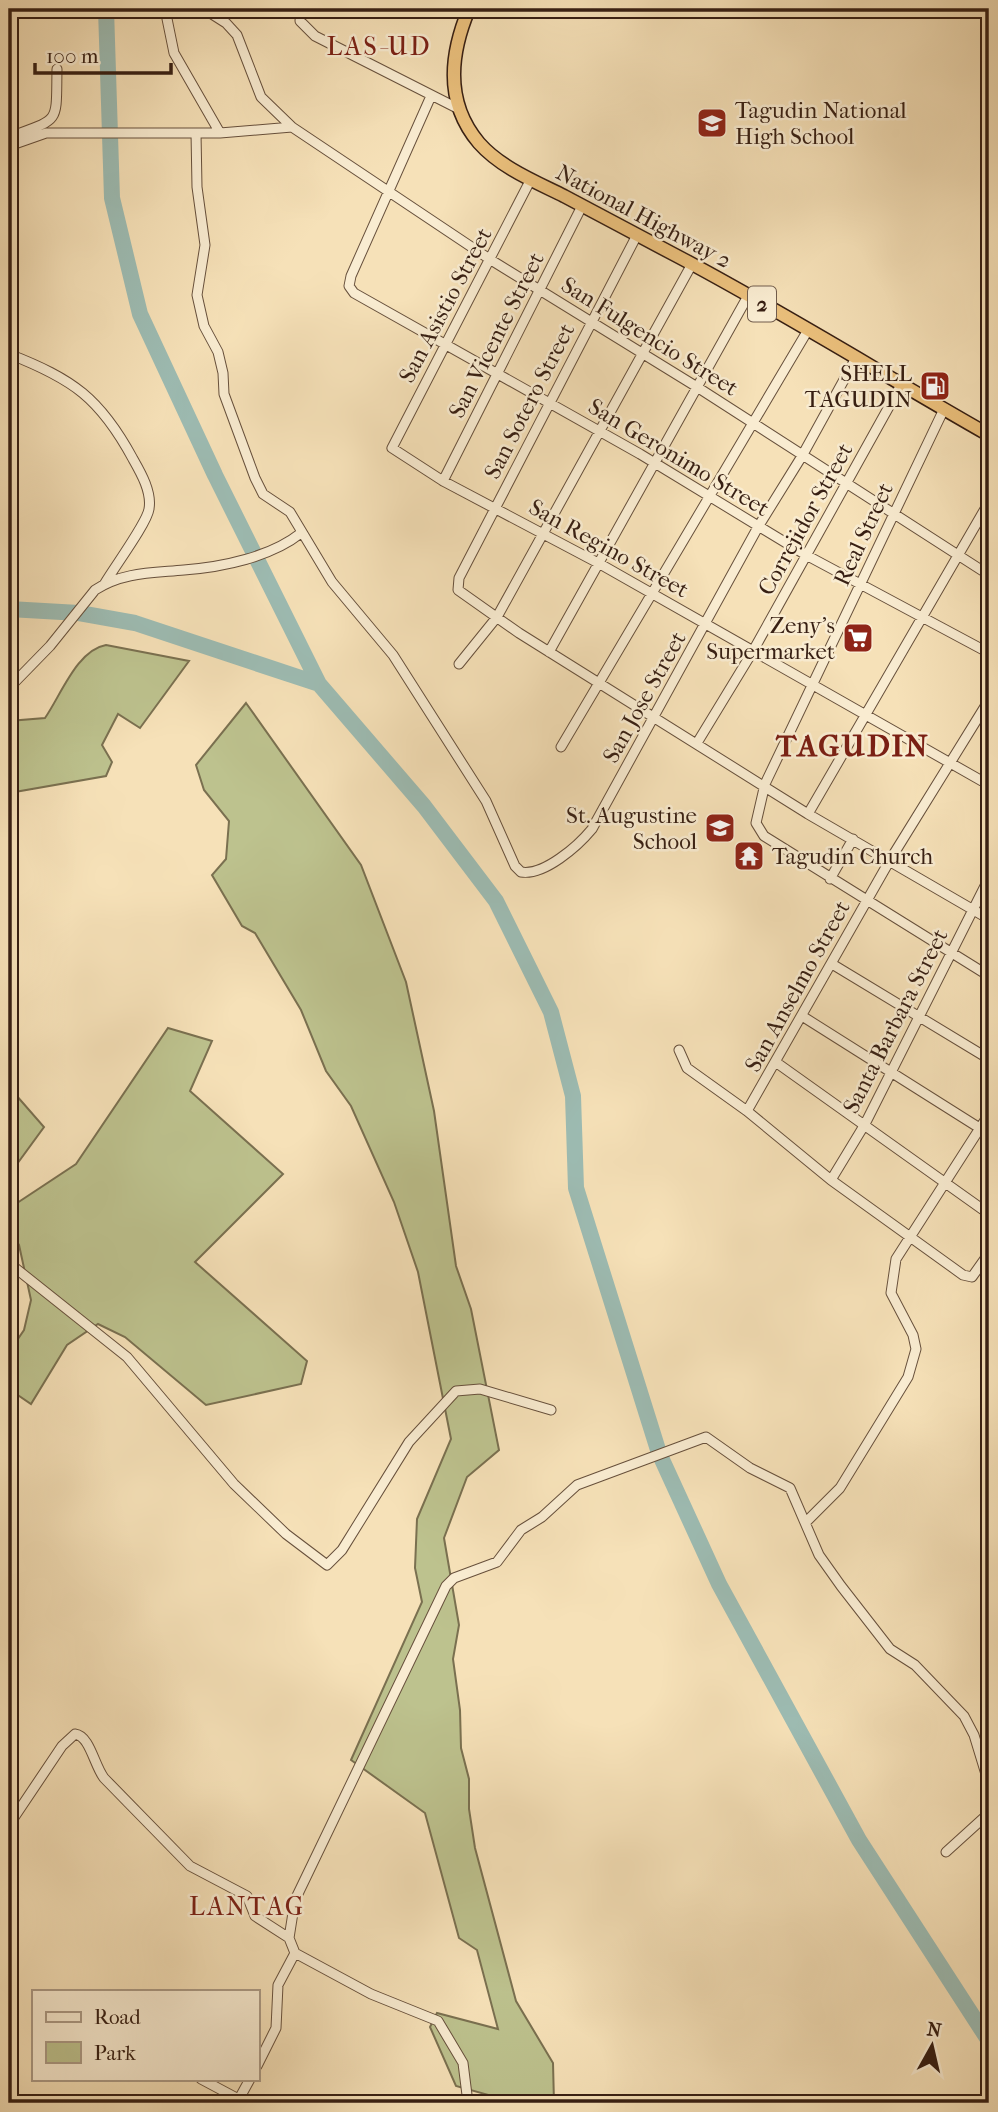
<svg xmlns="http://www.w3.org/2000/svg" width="998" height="2112" viewBox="0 0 998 2112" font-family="'IM FELL French Canon',serif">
<rect width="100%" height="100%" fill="#f6e1b8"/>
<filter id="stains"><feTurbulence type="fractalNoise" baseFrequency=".00286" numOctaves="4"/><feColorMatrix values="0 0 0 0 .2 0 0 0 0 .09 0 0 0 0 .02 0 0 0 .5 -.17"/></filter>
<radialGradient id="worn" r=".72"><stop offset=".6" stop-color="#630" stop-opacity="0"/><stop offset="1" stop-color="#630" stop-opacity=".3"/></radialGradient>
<path fill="#bdc28e" stroke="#7a7050" stroke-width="2" d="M 106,645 L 189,661 L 140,728 L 118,714 L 102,745 L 112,762 L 106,776 L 9,793 L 9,721 L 45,718 C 61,695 77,650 106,645 Z
M 246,703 L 361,865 L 406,982 L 434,1111 L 456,1266 L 471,1309 L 499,1450 L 467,1477 L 444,1538 L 459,1625 L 453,1659 L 460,1710 L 461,1748 L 469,1779 L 469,1809 L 475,1848 L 516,2001 L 553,2063 L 554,2103 L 517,2103 L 456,2086 L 430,2027 L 437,2013 L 498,2029 L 477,1950 L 459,1938 L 425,1813 L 351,1760 L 422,1602 L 415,1568 L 417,1519 L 451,1439 L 418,1272 L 394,1202 L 351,1106 L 326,1071 L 301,1010 L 255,933 L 242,926 L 212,875 L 226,859 L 229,821 L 204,790 L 196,765 Z
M 168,1028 L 212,1041 L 190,1091 L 283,1174 L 195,1262 L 307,1361 L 301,1384 L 206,1405 L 125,1337 L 98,1324 L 67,1345 L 31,1404 L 9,1389 L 9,1352 L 24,1330 L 31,1300 L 19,1245 L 9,1229 L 9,1205 L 11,1207 L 76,1164 Z
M 9,1087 L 44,1127 L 9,1175 Z"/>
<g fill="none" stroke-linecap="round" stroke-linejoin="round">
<path stroke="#9dbcb3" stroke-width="16" d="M 106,9 L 112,198 L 140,314 L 215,475 L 319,684 L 424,806 L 496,901 L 551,1012 L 573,1096 L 576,1188 L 659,1453 L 719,1584 L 859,1840 L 989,2041
M 9,609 L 79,613 L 135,623 L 319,684"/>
<g stroke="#67503c" stroke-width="11">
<path id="minor" d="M 165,9 L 174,53 L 220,133
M 204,9 L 226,23 L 237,35 L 261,97 L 292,127 L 491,260 L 697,387 L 989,575
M 301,9 L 300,21 L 315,36 L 459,109
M 431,96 L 351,276 L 349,286 L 354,293 L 640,454 L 806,555 L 989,653
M 196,133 L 197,187 L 205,245 L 197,295 L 204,326 L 218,352 L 223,373 L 224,394 L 255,478 L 263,494 L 290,512 L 332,582 L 393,655 L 486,801 L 515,866 L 521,872 C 544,876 578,846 592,829 L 758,527 L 802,456 L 856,358
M 9,137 C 61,118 56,125 57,69
M 9,146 L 46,133 L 220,133 L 292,127
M 531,179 L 392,448 L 443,481 L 600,564 L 989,785
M 637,235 L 459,578 L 458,590 L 519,633 L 808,814 L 989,919
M 9,354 C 73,379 100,398 133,459 C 141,473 152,492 149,509 C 147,523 115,566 105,583
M 944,409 L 765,784 L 756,823 L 764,836 L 989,976
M 443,481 L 582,206
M 549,652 L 748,296
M 459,664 L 497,617 L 692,264
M 9,688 L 50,646 L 95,590 C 122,572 153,573 184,570 C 223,567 271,557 301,533
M 697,743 L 753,651 L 901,385
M 561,747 L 808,330
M 808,814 L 989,502
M 830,879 L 853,839
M 832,964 L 989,1059
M 802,1016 L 989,1134
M 679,1050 L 687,1068 L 747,1111 L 831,1180 L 963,1275 L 972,1277 L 989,1253
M 777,1063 L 989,1214
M 747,1111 L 890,860 L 989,700
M 831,1180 L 865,1124 L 989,878
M 9,1263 L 127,1357 L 234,1484 L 286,1534 L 327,1565 L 342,1550 L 409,1442 L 456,1391 L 480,1389 L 551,1410
M 806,1522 L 840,1488 L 908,1377 L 916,1349 L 913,1335 L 891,1293 L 896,1259 L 989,1114
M 9,1825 L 62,1746 L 75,1734 C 90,1736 94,1765 104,1778 L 190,1866 L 247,1896 L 255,1916 L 289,1938
M 946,1852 L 989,1813
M 257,2066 L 276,2028 L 278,1985 L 295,1953
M 201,2079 L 246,2103
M 239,2099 L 250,2079
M 468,2103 L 463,2063 L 438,2021 L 371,1994 L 295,1953 L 289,1938 L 295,1900 L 446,1586 L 454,1578 L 497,1562 L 521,1530 L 542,1517 L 577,1485 L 706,1437 L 750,1468 L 790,1488 L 819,1555 L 841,1586 L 890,1649 L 915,1665 L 964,1716 L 974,1735 L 989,1784"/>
</g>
<g stroke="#371f13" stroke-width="15">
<path id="highway" d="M 469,9 C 450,54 445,103 479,143 C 501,168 536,182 564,196 C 602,216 639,236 677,256 C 783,312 885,376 989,435"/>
</g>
<use href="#minor" stroke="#f9ecd1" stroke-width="9"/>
<use href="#highway" stroke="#ebc07c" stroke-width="12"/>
</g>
<defs>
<g id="school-square" transform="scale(1.575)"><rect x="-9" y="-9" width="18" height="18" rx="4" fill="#8f2418" stroke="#f9ecd1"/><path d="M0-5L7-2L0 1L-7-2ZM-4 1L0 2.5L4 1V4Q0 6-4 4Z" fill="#fff"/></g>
<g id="fuel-square" transform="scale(1.575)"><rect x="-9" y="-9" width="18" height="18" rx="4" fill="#8f2418" stroke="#f9ecd1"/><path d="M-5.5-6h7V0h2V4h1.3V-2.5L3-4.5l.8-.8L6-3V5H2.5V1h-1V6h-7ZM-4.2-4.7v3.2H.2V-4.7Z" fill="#fff"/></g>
<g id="supermarket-square" transform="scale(1.575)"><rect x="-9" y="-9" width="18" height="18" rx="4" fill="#8f2418" stroke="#f9ecd1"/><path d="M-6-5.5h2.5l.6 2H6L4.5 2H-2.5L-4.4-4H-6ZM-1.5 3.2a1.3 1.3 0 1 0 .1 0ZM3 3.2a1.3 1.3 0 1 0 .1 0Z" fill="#fff"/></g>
<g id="temple-square" transform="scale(1.575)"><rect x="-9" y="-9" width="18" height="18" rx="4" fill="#8f2418" stroke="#f9ecd1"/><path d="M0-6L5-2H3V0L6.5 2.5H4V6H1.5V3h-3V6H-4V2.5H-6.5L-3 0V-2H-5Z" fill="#fff"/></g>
</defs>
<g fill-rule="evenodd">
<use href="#school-square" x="712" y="123"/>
<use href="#fuel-square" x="935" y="386"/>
<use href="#supermarket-square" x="858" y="638"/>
<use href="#school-square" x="720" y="828"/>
<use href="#temple-square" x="749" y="856"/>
</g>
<g text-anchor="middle" stroke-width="5" stroke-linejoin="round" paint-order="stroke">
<rect fill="#f9ecd1" stroke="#715c4c" stroke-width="2" x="748" y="286.5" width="28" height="35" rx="5"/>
<g font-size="21" font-weight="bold" fill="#371f13">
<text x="762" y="311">2</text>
</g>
<g font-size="23" fill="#371f13" stroke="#f9ecd1" text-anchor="end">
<text x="735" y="118" text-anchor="start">Tagudin National<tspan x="735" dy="26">High School</tspan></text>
<text x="912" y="381">SHELL<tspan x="912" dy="26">TAGUDIN</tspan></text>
<text x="835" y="633">Zeny's<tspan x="835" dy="26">Supermarket</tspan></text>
<text x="697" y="823">St. Augustine<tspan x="697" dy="26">School</tspan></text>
<text x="772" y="864" text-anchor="start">Tagudin Church</text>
</g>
<g font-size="23" fill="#371f13" stroke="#f9ecd1">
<text transform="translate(644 216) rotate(28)" y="8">National Highway 2</text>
<text transform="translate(445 305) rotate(-62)" y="8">San Asistio Street</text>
<text transform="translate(496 335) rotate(-63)" y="8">San Vicente Street</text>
<text transform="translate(650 336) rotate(32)" y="8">San Fulgencio Street</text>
<text transform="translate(529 401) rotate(-63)" y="8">San Sotero Street</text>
<text transform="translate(679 457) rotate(31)" y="8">San Geronimo Street</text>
<text transform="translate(805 519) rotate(-61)" y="8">Correjidor Street</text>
<text transform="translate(863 534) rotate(-65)" y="8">Real Street</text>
<text transform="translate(609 548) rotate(29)" y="8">San Regino Street</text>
<text transform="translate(644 697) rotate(-61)" y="8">San Jose Street</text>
<text transform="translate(797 986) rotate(-61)" y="8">San Anselmo Street</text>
<text transform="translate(895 1021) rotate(-63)" y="8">Santa Barbara Street</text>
</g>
<g font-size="26" letter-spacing="2" fill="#7a1f14" stroke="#f9ecd1">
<text x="379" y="55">LAS-UD</text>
<text x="247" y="1915">LANTAG</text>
</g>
<g font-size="30" font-weight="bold" letter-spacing="2" fill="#7a1f14" stroke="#f9ecd1">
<text x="853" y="756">TAGUDIN</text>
</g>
</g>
<rect width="998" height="2112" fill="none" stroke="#f6e1b8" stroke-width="35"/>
<rect x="10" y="10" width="977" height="2091" fill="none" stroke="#371f13" stroke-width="3.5"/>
<rect x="18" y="18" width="963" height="2077" fill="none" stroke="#371f13" stroke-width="2"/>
<rect x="32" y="1990" width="228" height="91" fill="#f9ecd1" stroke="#ab9a85" stroke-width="2"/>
<rect x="46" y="2012" width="35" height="10" fill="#f9ecd1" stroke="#ab9a85" stroke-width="2"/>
<text x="94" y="2024" font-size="21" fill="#371f13">Road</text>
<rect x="46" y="2042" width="35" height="21" fill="#bdc28e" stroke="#ab9a85" stroke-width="2"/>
<text x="94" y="2060" font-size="21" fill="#371f13">Park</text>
<g transform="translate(932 2046) rotate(8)" stroke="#f9ecd1" stroke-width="5" paint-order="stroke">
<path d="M0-5L12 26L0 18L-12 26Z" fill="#371f13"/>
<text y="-10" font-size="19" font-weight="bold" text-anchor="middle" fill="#371f13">N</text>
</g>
<path d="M35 63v10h136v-10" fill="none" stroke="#371f13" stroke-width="3.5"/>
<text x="46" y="63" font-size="21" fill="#371f13" stroke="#f9ecd1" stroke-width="5" paint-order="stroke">100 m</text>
<rect width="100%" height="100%" filter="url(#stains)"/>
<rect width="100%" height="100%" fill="url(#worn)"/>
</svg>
